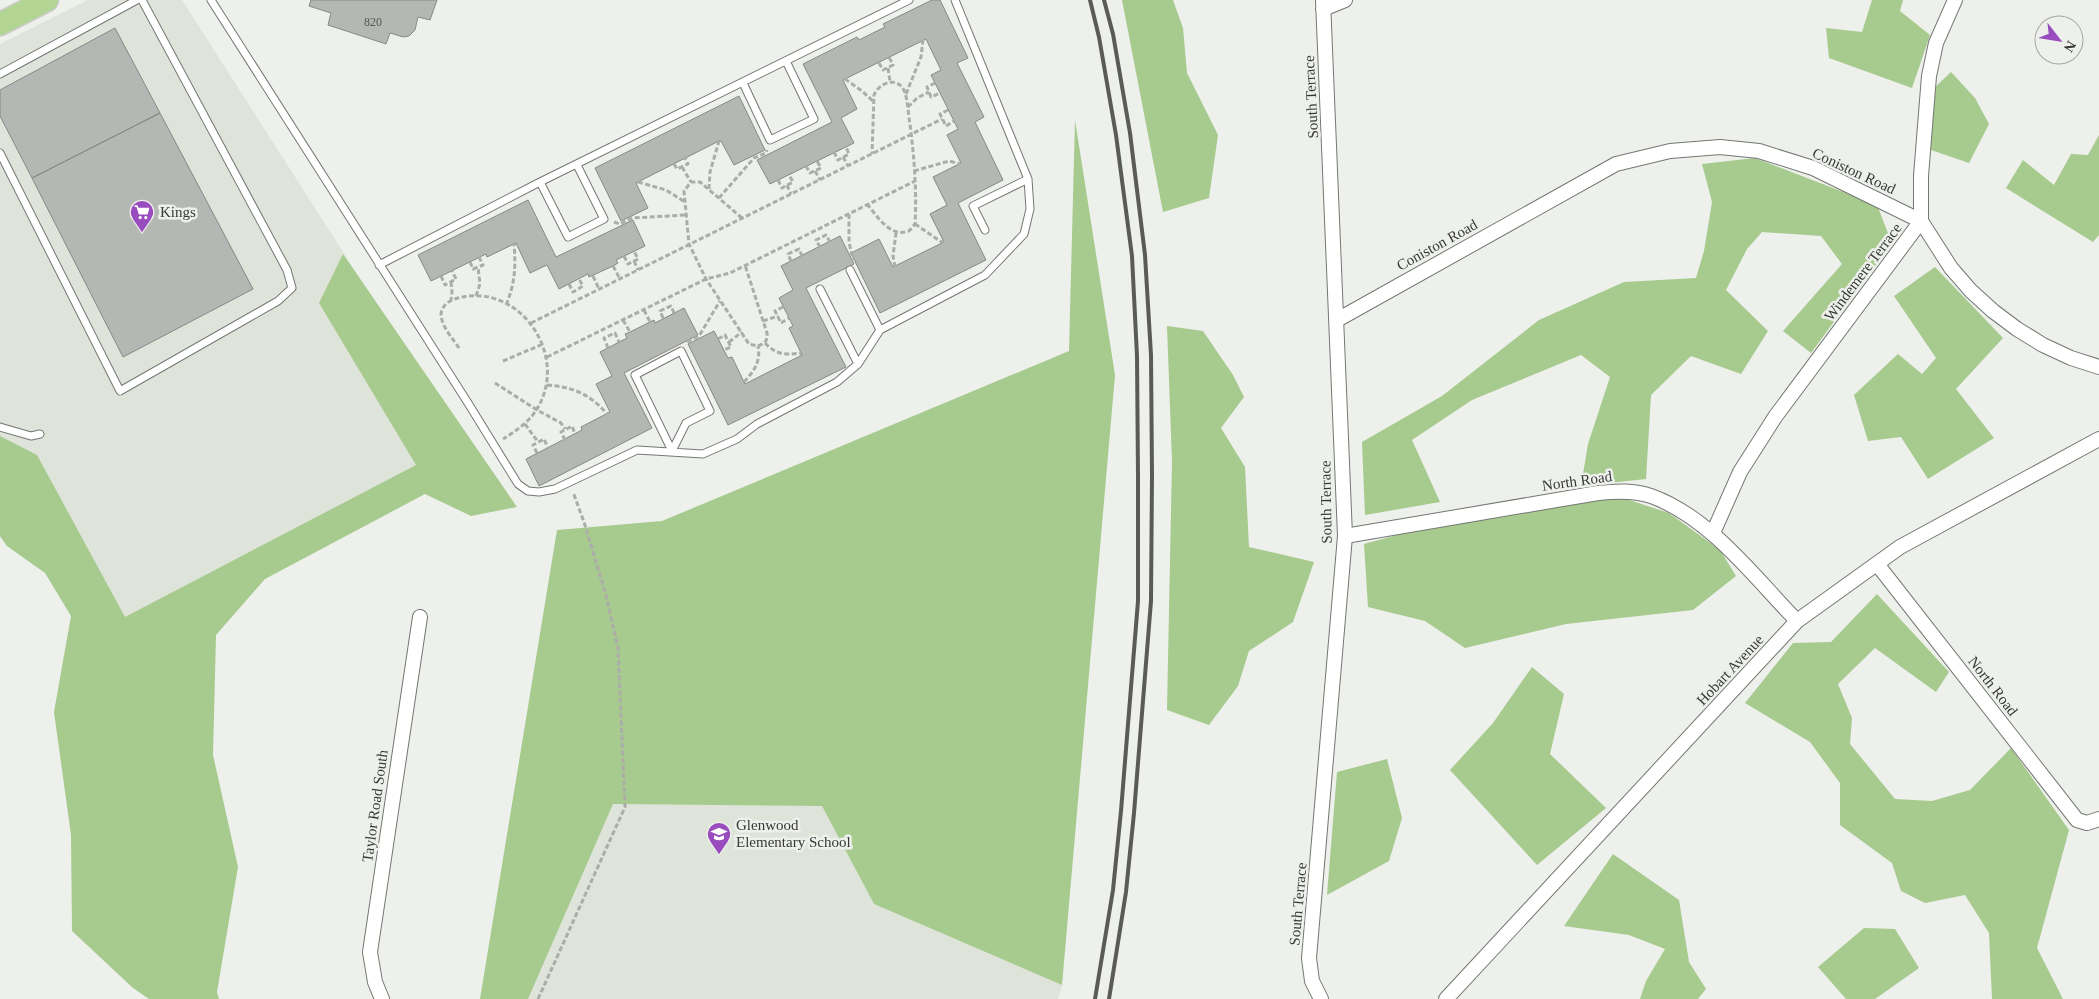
<svg xmlns="http://www.w3.org/2000/svg" width="2099" height="999" viewBox="0 0 2099 999" font-family="Georgia,serif">
<rect width="100%" height="100%" fill="#edf0eb"/>
<path fill="#dee4da" d="M 88,0 L 182,0 L 476,460 L 102,646 L 0,506 L 0,44 Z
M 612,804 L 822,806 L 874,904 L 1062,985 L 1058,999 L 528,999 Z"/>
<path fill="#a7ca8e" d="M 1122,0 L 1173,0 L 1183,28 L 1187,73 L 1218,135 L 1209,198 L 1163,212 Z
M 1872,0 L 1903,0 L 1900,11 L 1930,35 L 1912,88 L 1829,58 L 1826,28 L 1862,32 Z
M 1951,72 L 1975,98 L 1989,124 L 1969,163 L 1931,150 L 1933,89 Z
M 1075,120 L 1115,375 L 1062,985 L 874,904 L 822,806 L 613,804 L 528,999 L 480,999 L 557,530 L 662,521 L 1069,351 Z
M 2099,135 L 2099,235 L 2093,242 L 2006,188 L 2023,160 L 2054,185 L 2071,154 L 2088,155 Z
M 1755,158 L 1877,205 L 1892,243 L 1811,353 L 1783,331 L 1842,264 L 1821,236 L 1762,232 L 1747,249 L 1726,290 L 1768,331 L 1741,374 L 1691,356 L 1651,395 L 1646,479 L 1581,486 L 1588,444 L 1610,377 L 1581,355 L 1472,400 L 1412,440 L 1440,502 L 1365,515 L 1362,442 L 1442,396 L 1539,320 L 1624,282 L 1696,278 L 1704,251 L 1712,202 L 1702,164 Z
M 343,254 L 517,507 L 471,516 L 425,494 L 265,579 L 216,635 L 213,755 L 238,867 L 217,992 L 219,999 L 149,999 L 133,988 L 72,931 L 71,835 L 54,712 L 71,616 L 45,573 L 7,546 L 0,536 L 0,436 L 37,455 L 125,617 L 416,465 L 319,303 Z
M 1935,267 L 2003,338 L 1956,389 L 1994,438 L 1928,479 L 1901,437 L 1868,441 L 1854,395 L 1898,354 L 1922,374 L 1936,358 L 1894,296 Z
M 1167,326 L 1203,331 L 1233,375 L 1244,397 L 1221,428 L 1245,467 L 1249,547 L 1314,562 L 1293,622 L 1249,651 L 1238,686 L 1209,725 L 1167,710 L 1172,461 Z
M 1617,496 L 1669,513 L 1720,550 L 1736,576 L 1693,610 L 1566,624 L 1465,648 L 1425,621 L 1368,607 L 1364,544 L 1419,529 Z
M 1877,594 L 1949,672 L 1936,692 L 1875,648 L 1838,684 L 1852,718 L 1850,744 L 1895,799 L 1932,801 L 1970,790 L 2011,748 L 2069,830 L 2037,948 L 2063,999 L 1992,999 L 1989,933 L 1965,895 L 1925,903 L 1901,891 L 1892,863 L 1840,825 L 1840,783 L 1810,742 L 1745,703 L 1793,643 L 1831,642 Z
M 1532,667 L 1564,694 L 1550,754 L 1606,808 L 1537,865 L 1450,770 L 1493,723 Z
M 1387,759 L 1402,818 L 1389,861 L 1327,895 L 1337,772 Z
M 1613,854 L 1679,900 L 1689,962 L 1706,989 L 1698,999 L 1640,999 L 1646,981 L 1665,949 L 1629,935 L 1564,926 Z
M 1864,928 L 1895,929 L 1919,968 L 1875,999 L 1846,999 L 1818,967 Z"/>
<path fill="#b4b7b3" stroke="#868985" d="M 311,0 L 437,0 L 430,20 L 418,17 L 415,30 L 409,36 L 403,37 L 390,33 L 386,44 L 328,25 L 331,13 L 309,6 Z
M 932,0 L 940,0 L 968,58 L 957,63 L 984,117 L 975,122 L 1003,180 L 958,203 L 986,260 L 880,313 L 851,253 L 879,239 L 893,267 L 944,242 L 930,214 L 947,205 L 933,177 L 961,163 L 947,135 L 958,129 L 931,75 L 941,70 L 926,39 L 843,80 L 857,109 L 841,118 L 854,143 L 770,184 L 757,160 L 832,122 L 803,64 L 857,37 L 859,40 L 885,27 L 883,24 Z
M 115,28 L 160,113 L 32,178 L 0,116 L 0,90 Z
M 739,96 L 765,150 L 734,165 L 721,141 L 719,141 L 636,183 L 648,208 L 621,221 L 595,168 Z
M 160,113 L 253,289 L 123,357 L 32,178 Z
M 528,200 L 556,257 L 633,220 L 645,246 L 616,260 L 618,263 L 613,266 L 589,277 L 588,274 L 559,289 L 547,265 L 530,273 L 516,243 L 487,257 L 486,254 L 431,281 L 418,255 Z
M 840,236 L 854,264 L 806,288 L 846,367 L 728,425 L 688,344 L 714,331 L 728,358 L 732,357 L 745,384 L 802,355 L 789,328 L 793,326 L 779,298 L 793,290 L 781,266 Z
M 684,308 L 698,335 L 624,373 L 652,428 L 539,486 L 526,459 L 582,430 L 581,427 L 610,412 L 596,384 L 612,376 L 600,352 L 627,338 L 625,334 L 630,332 L 654,320 L 655,323 Z"/>
<g fill="none" stroke-linecap="round" stroke-linejoin="round">
<g stroke="#747773" stroke-width="9">
<path id="lane" d="M 211,0 L 468,403 L 518,484 L 528,491 L 539,492 L 555,489 L 637,450 L 703,454 L 737,439 L 757,424 L 837,382 L 858,364 L 880,330 L 985,275 L 1024,234 L 1030,209 L 1028,179 L 955,0
M 0,74 L 137,0
M 743,83 L 770,140 L 814,119 L 786,61
M 0,153 L 120,391 L 278,301 L 292,288 L 287,270 L 142,0
M 540,182 L 568,237 L 604,219 L 577,165
M 985,230 L 973,206 L 1028,179
M 379,265 L 540,182 L 909,0
M 850,270 L 880,330
M 820,289 L 858,364
M 681,351 L 710,411 L 686,423 L 672,451 L 635,375 Z
M 0,427 L 31,436 L 40,434"/>
</g>
<g stroke="#747773" stroke-width="16">
<path id="street" d="M 1323,9 L 1345,0
M 1337,320 L 1616,164 L 1670,151 L 1720,147 L 1759,151 L 1813,168 L 1921,221 L 1951,268 L 1971,291 L 1993,311 L 2017,329 L 2043,345 L 2071,358 L 2099,367
M 1713,533 L 1740,472 L 1775,417 L 1921,221 L 1921,176 L 1929,76 L 1936,43 L 1955,0
M 1345,536 L 1598,493 C 1616,491 1634,490 1651,496 C 1710,517 1755,578 1797,621
M 1877,564 L 2077,820 L 2087,823 L 2099,819
M 382,999 L 375,982 L 370,952 L 420,617
M 1321,999 L 1312,981 L 1309,958 L 1345,536 L 1323,0
M 1446,999 L 1797,621 L 1900,547 L 2099,439"/>
</g>
<g stroke="#cbcccb" stroke-width="25">
<path id="primary" d="M 0,24 L 47,0"/>
</g>
<path stroke="#abada9" stroke-width="3" stroke-dasharray="5 2.5" stroke-linecap="butt" d="M 879,63 L 883,70 L 893,65 L 889,57
M 888,68 L 890,82
M 845,79 L 862,91 L 874,102
M 935,83 L 927,87 L 931,97 L 940,93
M 906,94 L 921,57 L 923,40
M 908,107 L 917,98 L 929,92
M 948,110 L 940,114 L 946,126 L 954,121
M 834,152 L 838,160 L 849,154 L 846,147
M 843,157 L 848,166
M 674,164 L 677,169 L 688,164 L 685,158
M 806,166 L 810,173 L 821,168 L 817,161
M 682,167 L 691,182
M 815,171 L 820,180
M 914,171 L 949,161 L 960,164
M 778,180 L 782,188 L 793,182 L 789,175
M 638,182 L 666,190 L 685,202
M 787,185 L 791,194
M 709,189 L 710,172 L 719,141
M 719,198 L 754,158 L 766,153 L 767,150
M 867,204 C 878,217 890,238 909,231 L 915,224 C 917,191 914,156 910,124 C 908,114 908,102 905,93 C 900,76 880,81 874,95 L 872,154
M 849,214 L 849,242 L 853,260
M 742,218 L 700,182 L 691,182 L 684,191 L 689,244 L 706,279 L 749,344 L 758,346 C 765,343 768,341 767,333 L 745,265
M 614,222 L 620,224 L 632,218 L 686,215
M 915,224 L 943,243
M 820,247 L 816,240 L 826,235 L 830,242
M 624,256 L 628,264 L 638,259 L 634,251
M 634,261 L 638,270
M 791,261 L 788,254 L 799,249 L 802,256
M 470,262 L 473,269 L 483,265 L 479,257
M 613,266 L 620,279
M 895,267 L 893,256 L 896,233
M 441,276 L 445,285 L 456,279 L 452,271
M 593,276 L 599,289
M 451,282 L 452,292 L 451,300
M 569,284 L 573,292 L 583,286 L 579,279
M 476,296 L 480,284 L 478,267
M 506,305 C 515,284 516,266 514,244
M 783,307 L 775,311 L 781,323 L 789,318
M 644,310 L 650,322
M 663,318 L 660,311 L 671,306 L 674,313
M 623,320 L 630,332
M 763,321 L 778,316
M 531,323 L 942,119
M 718,339 L 725,335 L 731,347 L 724,350
M 687,342 L 699,336 L 720,301
M 729,342 L 742,332
M 765,343 C 776,355 787,355 801,353
M 459,348 C 453,339 442,327 441,315 C 441,307 448,301 455,299 C 516,279 571,353 537,409 C 529,422 516,431 503,439
M 608,348 L 604,338 L 615,333 L 619,342
M 547,357 L 706,279 L 730,273 L 915,181
M 503,361 L 543,344
M 744,382 C 754,371 761,362 758,346
M 495,383 L 537,410 L 561,423 L 565,429
M 547,385 C 573,387 590,394 607,414
M 525,424 L 538,442
M 565,440 L 561,432 L 572,426 L 575,434
M 537,453 L 533,445 L 544,439 L 548,448
M 538,999 L 625,807 L 618,648 L 606,595 L 584,522 L 573,492"/>
<use href="#lane" stroke="#fff" stroke-width="7"/>
<use href="#street" stroke="#fff" stroke-width="14"/>
<use href="#primary" stroke="#b2d594" stroke-width="22"/>
<path stroke="#5a5b59" stroke-width="4" d="M 1090,0 L 1099,37 L 1116,135 L 1132,256 L 1137,356 L 1138,475 L 1138,601 L 1121,811 L 1113,890 L 1095,999
M 1104,0 L 1113,34 L 1130,133 L 1145,255 L 1151,355 L 1152,475 L 1151,601 L 1134,813 L 1126,892 L 1109,999"/>
</g>
<defs>
<g id="supermarket-pin" transform="scale(1.25)"><path d="M0 17L-7.5 6A9.5 9.5 0 1 1 7.5 6Z" fill="#984cbe" stroke="#edf0eb"/><path d="M-6-5.5h2.5l.6 2H6L4.5 2H-2.5L-4.4-4H-6ZM-1.5 3.2a1.3 1.3 0 1 0 .1 0ZM3 3.2a1.3 1.3 0 1 0 .1 0Z" fill="#fff"/></g>
<g id="school-pin" transform="scale(1.25)"><path d="M0 17L-7.5 6A9.5 9.5 0 1 1 7.5 6Z" fill="#984cbe" stroke="#edf0eb"/><path d="M0-5L7-2L0 1L-7-2ZM-4 1L0 2.5L4 1V4Q0 6-4 4Z" fill="#fff"/></g>
</defs>
<g fill-rule="evenodd">
<use href="#supermarket-pin" x="142" y="212"/>
<use href="#school-pin" x="719" y="834"/>
</g>
<g text-anchor="middle" stroke-width="5" stroke-linejoin="round" paint-order="stroke">
<g font-size="12" fill="#575856">
<text x="373" y="26">820</text>
</g>
<g font-size="15" fill="#383937" stroke="#edf0eb">
<text transform="translate(1311 97) rotate(-93)" y="5">South Terrace</text>
<text transform="translate(1854 171) rotate(25)" y="5">Coniston Road</text>
<text transform="translate(1437 245) rotate(-29)" y="5">Coniston Road</text>
<text transform="translate(1863 272) rotate(-53)" y="5">Windemere Terrace</text>
<text transform="translate(1577 481) rotate(-8)" y="5">North Road</text>
<text transform="translate(1326 502) rotate(-91)" y="5">South Terrace</text>
<text transform="translate(1730 670) rotate(-47)" y="5">Hobart Avenue</text>
<text transform="translate(1993 686) rotate(52)" y="5">North Road</text>
<text transform="translate(375 806) rotate(-82)" y="5">Taylor Road South</text>
<text transform="translate(1298 904) rotate(-85)" y="5">South Terrace</text>
</g>
<g font-size="15" fill="#383937" stroke="#edf0eb" text-anchor="start">
<text x="160" y="217">Kings</text>
<text x="736" y="830">Glenwood<tspan x="736" dy="17">Elementary School</tspan></text>
</g>
</g>
<g transform="translate(2059 40) rotate(121)"><circle r="24" fill="#edf0eb" stroke="#a5a7a3"/>
<path d="M0-4L9 19L0 12L-9 19Z" fill="#984cbe"/>
<text y="-8" font-size="14" font-weight="bold" text-anchor="middle" fill="#383937">N</text>
</g>
</svg>
